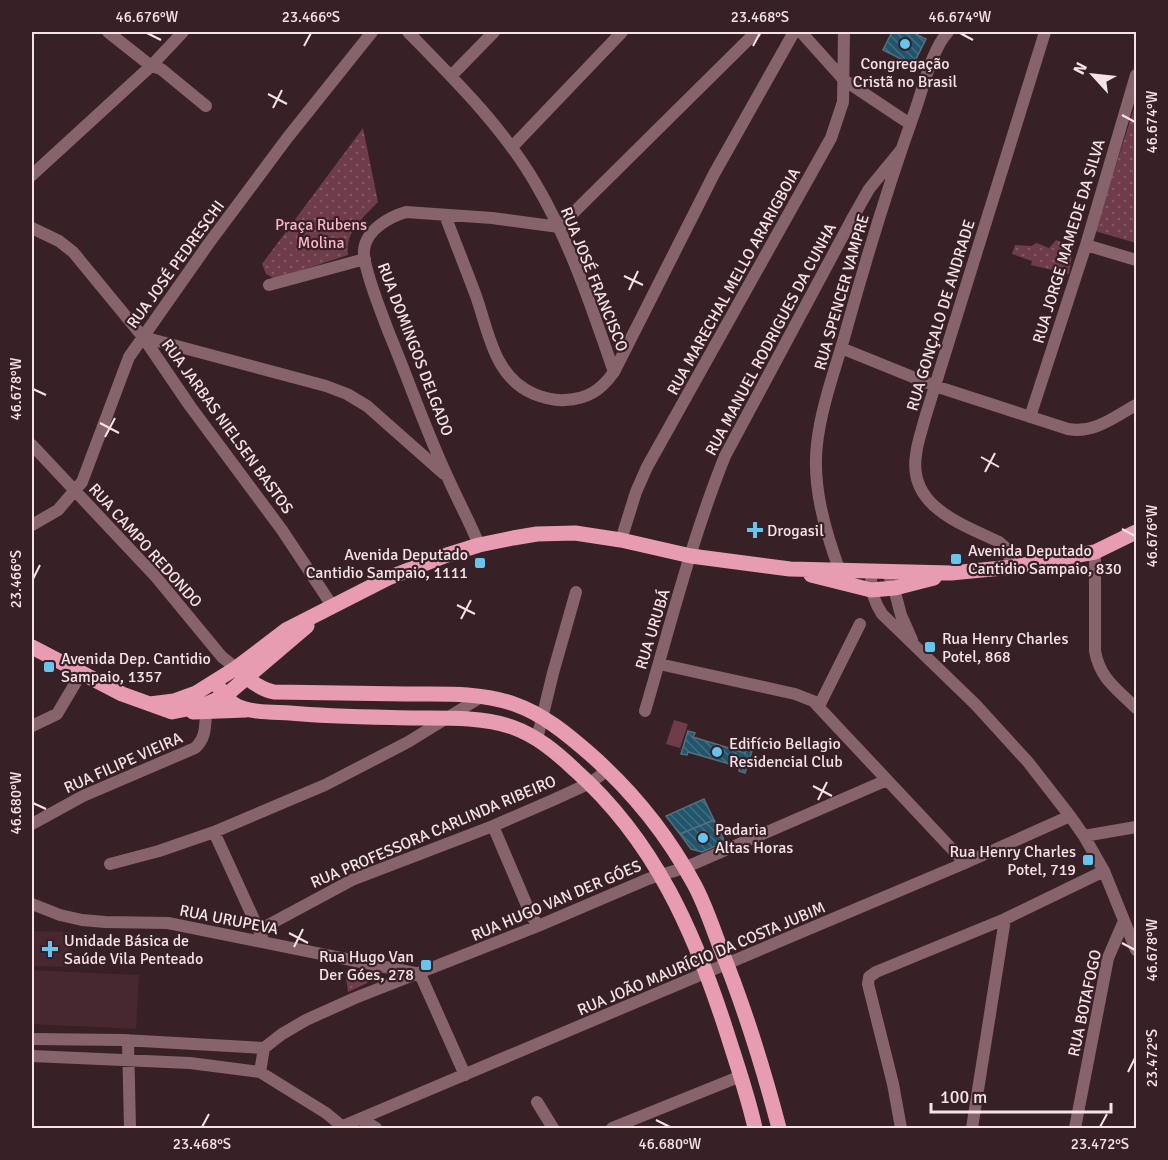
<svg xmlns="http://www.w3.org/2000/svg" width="1168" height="1160" viewBox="0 0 1168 1160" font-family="Signika,sans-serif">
<defs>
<pattern id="park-dots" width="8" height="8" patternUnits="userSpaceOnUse" patternTransform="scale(1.5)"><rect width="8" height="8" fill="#6e3c4b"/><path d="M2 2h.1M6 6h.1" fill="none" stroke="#835865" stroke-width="1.8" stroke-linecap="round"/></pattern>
<pattern id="building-back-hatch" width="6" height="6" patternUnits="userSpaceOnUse" patternTransform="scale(1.5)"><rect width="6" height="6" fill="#21556b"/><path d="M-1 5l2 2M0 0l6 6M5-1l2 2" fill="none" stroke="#426d80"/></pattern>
</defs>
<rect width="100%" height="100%" fill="#382027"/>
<path fill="#472730" d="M 32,931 L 70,932 L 69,967 L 32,966 Z
M 32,970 L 139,975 L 136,1029 L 32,1024 Z"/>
<path fill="#6e3c4b" d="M 674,720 L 688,724 L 680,748 L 666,744 Z"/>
<path fill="url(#park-dots)" d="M 1136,102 L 1136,243 L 1095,231 Z
M 363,128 L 378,202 C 363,218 345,231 348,255 L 275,279 L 266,274 L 262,264 Z
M 1056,240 L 1073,247 L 1069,274 L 1031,265 L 1032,261 L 1012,254 L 1015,245 L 1031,246 L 1037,243 L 1049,248 Z
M 345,971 L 378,977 L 380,977 L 348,992 Z"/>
<path fill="url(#building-back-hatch)" stroke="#54707e" stroke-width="1.5" d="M 892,32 L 912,32 L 926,39 L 913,65 L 883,50 Z
M 688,731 L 695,733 L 693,737 L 745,753 L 746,749 L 752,751 L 745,773 L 739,771 L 740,767 L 688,752 L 687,755 L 681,754 Z
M 704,799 L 714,820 L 680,834 L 666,816 Z
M 714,820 L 725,842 L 702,852 L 691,849 L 680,834 Z"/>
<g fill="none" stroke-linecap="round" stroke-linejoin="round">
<path stroke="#87636c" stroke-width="12" d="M 108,32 L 151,66 L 161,69 L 206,106
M 408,32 C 454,79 504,128 537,186 C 571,244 592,309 614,372
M 801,32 L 844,80 L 910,124
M 451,76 L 494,32
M 512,147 L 622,32
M 32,175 L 151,66 L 183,32
M 445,215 C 455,242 466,269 476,296 C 489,333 494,377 534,394 C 544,398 554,401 565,400 C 588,399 601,390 614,372 L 714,174 L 794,32
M 32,228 L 59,241 L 73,252 L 143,337 L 190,406 L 282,530 L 333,607
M 1086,245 L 1136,260
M 269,285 L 365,259
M 143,337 L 326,386 L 347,394 L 367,406 L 444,474
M 841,348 L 935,386 L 1068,429 C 1094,434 1114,417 1136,405
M 1030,417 L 1086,245 L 1136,75
M 32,445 L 156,577 L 222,657 L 236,668
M 32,525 L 58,510 L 82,482 L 129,357 L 209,243 L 288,137 L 372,32
M 621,540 L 636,492 L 647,467 L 831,138 L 843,102 L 844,32
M 479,545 C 470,522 458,501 448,478 C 426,431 409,381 389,333 C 383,317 362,265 364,250 C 366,230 389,217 406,212 L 492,218 L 559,227 L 756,32
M 1095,552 L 1095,651 C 1100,679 1117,689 1136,708
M 1013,567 L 1006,548 L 999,542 C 962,524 908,507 916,455 C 917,443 922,430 925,418 L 1045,32
M 839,569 C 825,530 812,486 817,444 C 821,408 834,373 844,338 C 865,262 888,186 915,111 C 923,88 932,49 948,32
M 885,570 L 892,581 L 901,615 L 912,640
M 872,571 C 869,587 873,600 882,614 L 976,705 L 1028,762 L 1070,816 L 1084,836 L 1104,871 L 1136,950
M 659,664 L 795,694 L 813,701 L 965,863
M 819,706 L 860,624
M 645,711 C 670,626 692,538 725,456 L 852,219 L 869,189 L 901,150
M 32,726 L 57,714 L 82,672
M 537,739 L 553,673 L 576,592
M 32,824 L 83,796 L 195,748 C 206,738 205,727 206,713
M 493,826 L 531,915 L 538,926
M 214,832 L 262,937
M 1084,836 L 1136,827
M 110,864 L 159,851 L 214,832 L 325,785 L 408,742 L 481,697
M 32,904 L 60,915 L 82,920 L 105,922 L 168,923 L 420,974 L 465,1075
M 259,930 L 352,880 L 493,826 L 553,800 L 590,783 L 608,770
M 32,1039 L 123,1040 L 264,1048
M 128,1040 L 130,1128
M 32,1056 L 190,1063 L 260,1072 L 326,1113 L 344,1128
M 260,1072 L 264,1048 L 282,1034 L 306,1020 L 355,998 L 538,926 L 648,879 L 684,868 L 887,780
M 537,1102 L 553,1128
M 361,1119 L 376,1128
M 343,1126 L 965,863 L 1070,816
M 612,1128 L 741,1076
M 901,1128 L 893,1084 L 868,984 L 869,977 L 876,972 L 1005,919 L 1104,871
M 972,1128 L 1005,919
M 1075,1128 L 1108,958 L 1124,921"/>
<path stroke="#e79cb1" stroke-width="15" d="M 811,575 L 871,590 L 895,588 L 934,578
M 32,647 L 122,694 L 172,712 L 202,706 L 225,696 L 307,626
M 236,668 C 247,679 259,689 274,692 C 318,693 362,693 406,694 C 442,694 480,692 514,704 C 543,714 567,734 590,754 C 632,791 667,834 694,884 C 705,904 712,926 720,947 C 744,1006 763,1067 779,1128
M 216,683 C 221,691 227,701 237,706 C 252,713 274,712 290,713 C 332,717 375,717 417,718 C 447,718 483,717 512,727 C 537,736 556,752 575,770 C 655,841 695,933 727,1033 C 737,1065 748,1096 755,1128
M 150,704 L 174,701 L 196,693 L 236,668 L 286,630 L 388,578 L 447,555 L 479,545 L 513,538 L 537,534 L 575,533 L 621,540 L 691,556 L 790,569 L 951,573 L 1013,567 L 1095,552 L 1136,532
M 193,712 L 246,710"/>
</g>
<path fill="none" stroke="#f5e3e7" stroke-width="2" d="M 147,33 L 161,40M 960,33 L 973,40M 304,46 L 311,33M 753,46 L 760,33M 268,94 L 287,104M 273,108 L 282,90M 1122,115 L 1135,122M 624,276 L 643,285M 629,290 L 638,271M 33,389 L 46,395M 100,423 L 119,433M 105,437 L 115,418M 981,457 L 999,467M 985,472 L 995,453M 1122,529 L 1135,536M 33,579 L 40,565M 457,605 L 475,614M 461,619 L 471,600M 813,786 L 832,796M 818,800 L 827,782M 33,803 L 46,809M 289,933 L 308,943M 1122,943 L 1135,950M 294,947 L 303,929M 1128,1072 L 1135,1058M 656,1120 L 670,1127M 202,1127 L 209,1114M 1100,1127 L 1107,1114"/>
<g fill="#65c5ee" stroke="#382027" stroke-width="2">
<circle cx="905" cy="44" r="6"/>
<path d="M752 521h6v6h6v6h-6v6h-6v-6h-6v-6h6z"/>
<rect x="950" y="553" width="12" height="12" rx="3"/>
<rect x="474" y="557" width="12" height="12" rx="3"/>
<rect x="924" y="641" width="12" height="12" rx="3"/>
<rect x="43" y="661" width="12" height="12" rx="3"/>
<circle cx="717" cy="752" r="6"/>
<circle cx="703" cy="838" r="6"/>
<rect x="1082" y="854" width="12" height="12" rx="3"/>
<path d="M47 940h6v6h6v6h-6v6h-6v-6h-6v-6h6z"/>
<rect x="420" y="959" width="12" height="12" rx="3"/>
</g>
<g text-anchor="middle" stroke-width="4.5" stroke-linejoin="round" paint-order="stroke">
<g font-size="16" fill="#f5e3e7" stroke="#382027" text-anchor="start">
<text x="905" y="69" text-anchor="middle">Congregação<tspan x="905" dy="18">Cristã no Brasil</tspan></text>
<text x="767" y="536">Drogasil</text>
<text x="968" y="556">Avenida Deputado<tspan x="968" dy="18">Cantidio Sampaio, 830</tspan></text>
<text x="468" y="560" text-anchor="end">Avenida Deputado<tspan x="468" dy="18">Cantidio Sampaio, 1111</tspan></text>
<text x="942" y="644">Rua Henry Charles<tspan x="942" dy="18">Potel, 868</tspan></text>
<text x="61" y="664">Avenida Dep. Cantidio<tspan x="61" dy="18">Sampaio, 1357</tspan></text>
<text x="729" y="749">Edifício Bellagio<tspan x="729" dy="18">Residencial Club</tspan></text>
<text x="715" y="835">Padaria<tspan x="715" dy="18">Altas Horas</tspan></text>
<text x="1076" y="857" text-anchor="end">Rua Henry Charles<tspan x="1076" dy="18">Potel, 719</tspan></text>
<text x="64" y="946">Unidade Básica de<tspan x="64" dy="18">Saúde Vila Penteado</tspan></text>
<text x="414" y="962" text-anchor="end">Rua Hugo Van<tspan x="414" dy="18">Der Góes, 278</tspan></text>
</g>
<g font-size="16" fill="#fab5c7" stroke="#382027">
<text x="321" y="230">Praça Rubens<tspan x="321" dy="18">Molina</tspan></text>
</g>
<g font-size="16" fill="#f5e3e7" stroke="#382027">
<text transform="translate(1068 241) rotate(-73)" y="6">RUA JORGE MAMEDE DA SILVA</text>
<text transform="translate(175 264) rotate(-54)" y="6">RUA JOSÉ PEDRESCHI</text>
<text transform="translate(595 279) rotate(68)" y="6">RUA JOSÉ FRANCISCO</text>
<text transform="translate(733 281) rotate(-61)" y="6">RUA MARECHAL MELLO ARARIGBOIA</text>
<text transform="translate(841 292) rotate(-74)" y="6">RUA SPENCER VAMPRE</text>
<text transform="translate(940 315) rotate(-73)" y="6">RUA GONÇALO DE ANDRADE</text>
<text transform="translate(770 339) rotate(-62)" y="6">RUA MANUEL RODRIGUES DA CUNHA</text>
<text transform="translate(416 349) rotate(69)" y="6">RUA DOMINGOS DELGADO</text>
<text transform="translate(228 426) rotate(54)" y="6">RUA JARBAS NIELSEN BASTOS</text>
<text transform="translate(146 545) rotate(48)" y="6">RUA CAMPO REDONDO</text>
<text transform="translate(652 629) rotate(-73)" y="6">RUA URUBÁ</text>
<text transform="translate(123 762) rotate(-24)" y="6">RUA FILIPE VIEIRA</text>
<text transform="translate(433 831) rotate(-23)" y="6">RUA PROFESSORA CARLINDA RIBEIRO</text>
<text transform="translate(556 900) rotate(-23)" y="6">RUA HUGO VAN DER GÓES</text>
<text transform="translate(229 919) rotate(11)" y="6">RUA URUPEVA</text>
<text transform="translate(701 958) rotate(-23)" y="6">RUA JOÃO MAURÍCIO DA COSTA JUBIM</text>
<text transform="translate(1084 1003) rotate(-78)" y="6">RUA BOTAFOGO</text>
</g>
</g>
<rect width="1168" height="1160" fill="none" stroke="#382027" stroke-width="66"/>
<g transform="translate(1093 75) rotate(297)" stroke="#382027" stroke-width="4.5" paint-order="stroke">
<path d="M0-4.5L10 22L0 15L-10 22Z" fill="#f5e3e7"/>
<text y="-9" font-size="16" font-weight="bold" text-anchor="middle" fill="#f5e3e7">N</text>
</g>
<path d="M931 1103v9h180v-9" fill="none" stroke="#f5e3e7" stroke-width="3"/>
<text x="940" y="1103" font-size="18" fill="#f5e3e7" stroke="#382027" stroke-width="4.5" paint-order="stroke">100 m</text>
<rect x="33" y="33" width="1102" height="1094" fill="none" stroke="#f5e3e7" stroke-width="2"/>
<g font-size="15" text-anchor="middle" fill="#f5e3e7">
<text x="147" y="22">46.676°W</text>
<text x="311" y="22">23.466°S</text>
<text x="760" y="22">23.468°S</text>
<text x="960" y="22">46.674°W</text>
<text transform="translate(1152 122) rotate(-90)" y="5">46.674°W</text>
<text transform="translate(16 389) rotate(-90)" y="5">46.678°W</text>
<text transform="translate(1152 536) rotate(-90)" y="5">46.676°W</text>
<text transform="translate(16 579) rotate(-90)" y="5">23.466°S</text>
<text transform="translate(16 803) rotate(-90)" y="5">46.680°W</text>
<text transform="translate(1152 950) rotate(-90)" y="5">46.678°W</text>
<text transform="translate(1152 1058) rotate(-90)" y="5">23.472°S</text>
<text x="202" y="1149">23.468°S</text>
<text x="670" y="1149">46.680°W</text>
<text x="1100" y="1149">23.472°S</text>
</g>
</svg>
